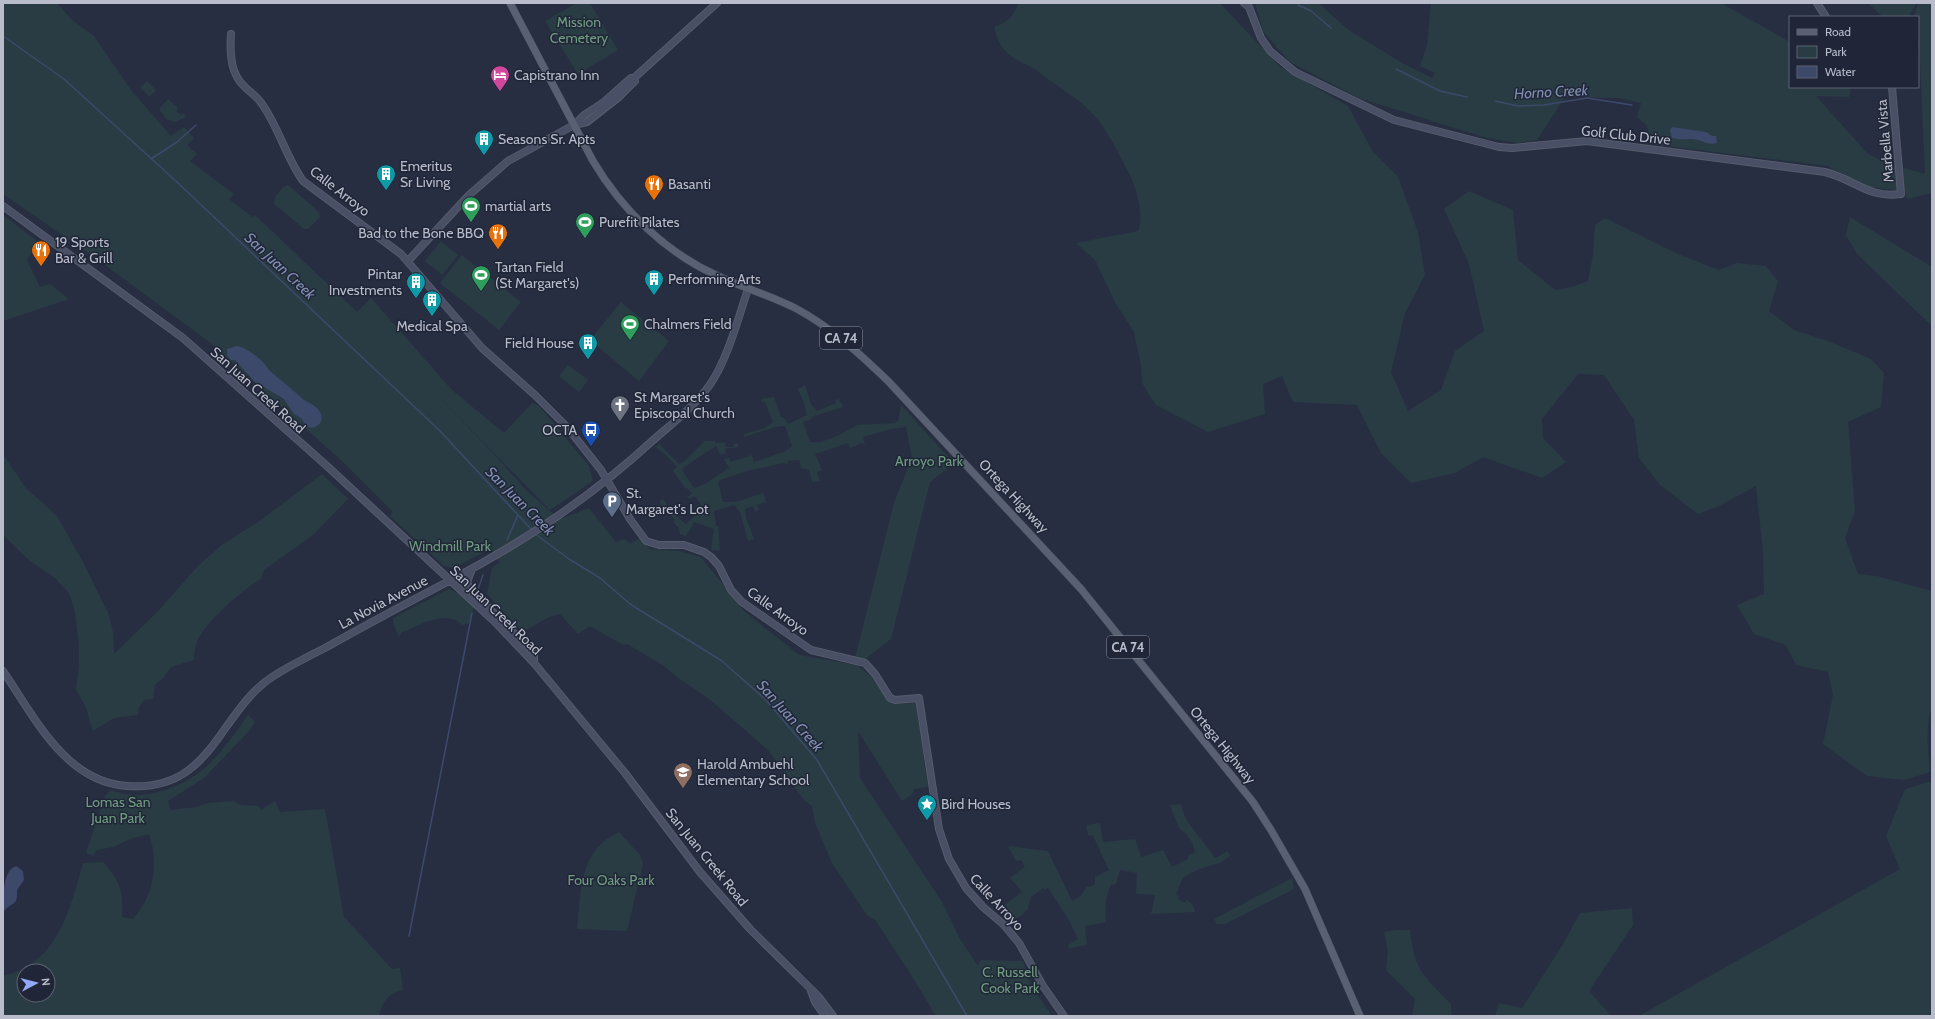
<svg xmlns="http://www.w3.org/2000/svg" width="1935" height="1019" viewBox="0 0 1935 1019" font-family="Cabin,sans-serif">
<rect width="100%" height="100%" fill="#272e42"/>
<path fill="#293c43" fill-rule="evenodd" d="M 3,3 L 57,3 L 72,20 L 94,36 L 131,90 L 171,136 L 184,127 L 194,138 L 187,145 L 197,154 L 190,161 L 234,194 L 229,199 L 252,217 L 255,215 L 357,312 L 371,298 L 452,390 L 504,433 L 531,404 L 533,403 L 539,406 L 589,466 L 593,481 L 550,510 L 423,381 L 494,454 L 526,490 L 557,517 L 563,518 L 589,508 L 616,542 L 624,539 L 630,543 L 639,539 L 650,549 L 679,551 L 701,557 L 744,611 L 799,655 L 856,665 L 871,676 L 886,698 L 893,704 L 916,703 L 928,787 L 913,789 L 914,793 L 902,801 L 858,731 L 860,778 L 942,902 L 960,939 L 978,966 L 980,960 L 1023,961 L 1031,985 L 1052,1016 L 936,1016 L 910,973 L 876,921 L 867,915 L 832,863 L 815,823 L 812,806 L 804,800 L 768,750 L 708,698 L 677,677 L 664,666 L 627,644 L 623,645 L 590,626 L 578,634 L 560,614 L 549,617 L 522,632 L 487,594 L 492,568 L 500,562 L 488,550 L 454,568 L 444,566 L 390,516 L 393,512 L 342,461 L 208,341 L 94,257 L 3,194 Z
M 577,3 L 590,3 L 618,50 L 578,74 L 545,21 Z
M 1018,3 L 1220,3 L 1279,66 L 1348,106 L 1373,152 L 1398,177 L 1418,232 L 1425,275 L 1405,313 L 1391,372 L 1408,411 L 1441,390 L 1455,351 L 1484,331 L 1469,264 L 1444,209 L 1469,191 L 1513,210 L 1518,260 L 1555,290 L 1575,286 L 1588,281 L 1593,255 L 1595,225 L 1605,218 L 1678,254 L 1719,270 L 1737,263 L 1766,266 L 1778,281 L 1769,311 L 1794,330 L 1828,341 L 1871,359 L 1884,373 L 1881,407 L 1848,422 L 1855,511 L 1845,538 L 1858,574 L 1877,576 L 1932,591 L 1932,706 C 1925,728 1928,749 1930,772 L 1904,780 L 1867,776 L 1823,744 L 1833,695 L 1828,672 L 1796,665 L 1786,645 L 1754,634 L 1737,605 L 1764,594 L 1763,552 L 1756,486 L 1719,506 L 1698,514 L 1660,485 L 1639,458 L 1634,420 L 1604,375 L 1578,374 L 1542,419 L 1543,438 L 1566,462 L 1542,478 L 1483,457 L 1455,473 L 1411,483 L 1381,453 L 1357,405 L 1293,402 L 1282,376 L 1263,384 L 1265,414 L 1208,432 L 1156,405 L 1142,383 L 1141,366 L 1134,332 L 1116,304 L 1095,260 L 1076,243 L 1138,231 C 1144,216 1137,190 1130,175 C 1117,151 1106,125 1085,106 C 1073,96 1061,88 1048,79 C 1043,76 1039,71 1033,68 C 1010,57 1001,53 994,27 C 1006,23 1015,16 1018,3 Z
M 1255,3 L 1318,3 L 1349,30 L 1402,63 L 1432,78 L 1435,73 L 1420,66 L 1427,45 L 1431,3 L 1721,3 L 1790,42 L 1790,87 L 1851,87 L 1849,97 L 1816,96 L 1867,153 L 1885,163 L 1925,174 L 1918,17 L 1914,17 L 1918,3 L 1932,3 L 1932,193 L 1907,199 L 1905,191 L 1866,187 L 1828,166 L 1651,144 L 1647,126 L 1637,117 L 1641,103 L 1618,98 L 1565,97 L 1537,140 L 1518,143 L 1487,138 L 1359,98 L 1290,62 L 1263,31 Z
M 1868,3 L 1917,3 L 1908,17 L 1883,17 Z
M 147,81 L 156,90 L 149,97 L 140,87 Z
M 168,99 L 178,108 L 176,111 L 181,115 L 183,113 L 186,117 L 175,122 L 166,119 L 159,109 Z
M 288,185 L 319,212 L 320,217 L 308,229 L 304,229 L 274,204 L 275,197 L 283,187 Z
M 3,215 L 38,242 L 27,260 L 40,287 L 50,284 L 69,299 L 3,321 Z
M 1850,217 L 1932,267 L 1932,326 L 1857,254 L 1846,235 Z
M 441,241 L 458,255 L 442,275 L 425,261 Z
M 462,255 L 521,302 L 499,330 L 440,283 Z
M 621,302 L 669,341 L 639,381 L 590,340 Z
M 568,365 L 588,380 L 579,392 L 559,376 Z
M 805,385 L 811,404 L 817,411 L 836,403 L 835,400 L 839,399 L 843,407 L 811,417 L 812,419 L 803,422 L 810,442 L 821,442 L 837,436 L 857,425 L 895,423 L 898,421 L 901,405 L 954,463 L 930,482 L 891,639 L 864,660 L 855,658 L 894,503 L 912,458 L 906,427 L 891,429 L 863,437 L 865,445 L 862,443 L 850,448 L 848,443 L 815,454 L 822,470 L 817,472 L 820,481 L 812,482 L 809,470 L 801,468 L 799,460 L 787,461 L 788,464 L 784,463 L 747,471 L 720,480 L 718,482 L 723,502 L 736,502 L 763,493 L 767,504 L 765,502 L 757,505 L 759,510 L 755,512 L 753,506 L 745,509 L 746,518 L 754,539 L 748,541 L 740,512 L 734,505 L 714,511 L 716,526 L 718,526 L 720,551 L 711,550 L 714,529 L 694,522 L 686,536 L 680,534 L 679,528 L 673,522 L 675,520 L 659,502 L 663,499 L 671,511 L 686,524 L 702,509 L 700,503 L 694,496 L 690,499 L 687,497 L 692,493 L 687,488 L 686,489 L 673,471 L 677,467 L 668,457 L 656,447 L 659,444 L 679,464 L 685,461 L 705,441 L 715,441 L 715,443 L 725,442 L 726,447 L 734,447 L 733,444 L 738,443 L 738,447 L 725,449 L 726,454 L 720,454 L 716,446 L 684,467 L 682,470 L 694,488 L 705,484 L 729,468 L 724,459 L 729,458 L 731,462 L 752,455 L 754,462 L 784,452 L 792,446 L 785,426 L 775,427 L 744,437 L 744,434 L 765,428 L 773,422 L 765,402 L 762,402 L 761,399 L 774,397 L 781,417 L 783,417 L 788,424 L 807,415 L 804,403 L 798,389 Z
M 3,454 L 25,487 L 57,516 L 83,562 L 109,615 L 113,632 L 114,654 L 158,611 L 198,566 L 223,544 L 261,520 L 322,474 L 348,499 L 313,535 L 264,570 L 261,579 C 244,588 203,624 197,642 C 195,647 194,654 194,660 L 171,667 L 164,677 L 155,685 L 153,699 L 144,700 L 139,707 L 138,715 L 114,718 L 93,731 L 86,708 L 76,689 L 79,667 L 79,645 L 75,612 L 69,593 L 54,577 L 30,561 L 3,535 Z
M 449,589 L 466,598 L 474,607 L 470,623 L 462,625 C 447,608 419,626 402,632 L 399,637 L 393,623 L 393,618 Z
M 248,715 L 255,722 L 249,731 L 204,778 L 168,801 L 170,810 L 196,807 L 208,803 L 233,801 L 241,805 L 259,806 L 261,810 L 275,801 L 280,812 L 325,809 L 344,917 L 392,969 L 400,968 L 403,990 C 388,993 383,1001 379,1016 L 3,1016 L 3,976 C 58,964 70,909 83,863 L 103,862 C 121,883 123,890 122,917 L 133,919 C 154,896 159,863 149,834 L 130,839 L 113,847 L 97,850 L 93,856 L 86,853 L 105,796 L 110,790 C 131,796 137,797 158,792 C 204,780 222,751 248,715 ZM 24,971 L 48,971 L 48,995 L 24,995 Z
M 1932,781 L 1932,1016 L 1639,1016 L 1900,869 L 1886,836 L 1905,789 Z
M 1181,804 C 1185,825 1204,840 1215,858 L 1228,851 L 1230,856 L 1220,863 L 1205,867 L 1191,873 L 1183,878 L 1176,894 L 1179,897 L 1178,899 L 1184,903 L 1187,900 L 1193,905 L 1195,912 L 1151,914 L 1155,895 L 1136,894 L 1137,873 L 1120,870 L 1116,884 L 1111,885 C 1105,898 1105,908 1106,922 L 1085,926 L 1087,945 L 1069,948 L 1068,945 L 1078,939 L 1069,920 L 1048,888 L 1044,890 L 1043,888 L 1031,897 L 1028,909 L 1022,915 L 1012,921 L 999,909 L 1022,892 L 1010,878 L 1025,867 L 1021,860 L 1016,861 L 1008,846 L 1048,851 L 1072,901 L 1081,896 L 1087,886 L 1091,887 L 1095,884 L 1095,877 L 1109,870 L 1093,836 L 1088,835 L 1086,825 L 1100,823 L 1103,842 L 1135,839 L 1141,857 L 1163,850 L 1172,867 L 1188,859 L 1188,856 L 1195,852 L 1192,842 L 1185,833 L 1179,828 L 1170,805 Z
M 619,832 L 640,855 L 643,864 L 627,931 L 577,929 C 581,892 579,850 619,832 Z
M 1292,878 L 1294,888 L 1292,890 L 1225,924 L 1217,924 L 1214,919 Z
M 1632,908 L 1633,925 L 1589,991 L 1611,1016 L 1495,1016 L 1499,1003 L 1522,1008 L 1562,946 L 1580,913 Z
M 1396,930 L 1410,930 C 1414,971 1424,976 1451,1004 L 1451,1016 L 1412,1016 L 1415,999 L 1386,970 L 1388,951 L 1384,932 Z"/>
<path fill="#3d496a" d="M 1672,127 L 1706,132 L 1712,136 L 1716,136 L 1717,143 C 1707,146 1701,139 1692,139 C 1684,139 1679,140 1672,138 L 1670,130 Z
M 237,346 C 248,348 264,361 269,370 C 280,380 292,389 303,399 C 308,403 316,405 320,412 C 324,420 320,426 312,428 L 306,426 L 301,418 L 294,414 L 284,399 L 254,381 L 235,360 L 231,360 L 227,356 L 227,349 Z
M 16,866 L 23,871 L 24,880 L 17,890 C 18,909 11,900 3,913 C 3,901 2,870 16,866 Z"/>
<g fill="none" stroke-linecap="round" stroke-linejoin="round">
<path stroke="#3d496a" stroke-width="1.5" d="M 1298,5 L 1311,11 L 1331,28
M 3,36 L 64,79 L 178,183 L 440,431 L 532,530
M 1396,69 L 1440,91 L 1467,97
M 1495,101 L 1518,106 L 1544,105 L 1587,98 L 1632,105
M 151,159 L 177,142 L 196,125
M 534,533 L 569,559 L 600,578 L 630,604 L 722,661 L 767,701 L 817,760 L 967,1016
M 507,540 L 518,515
M 477,592 L 483,575
M 409,936 L 472,613"/>
<g stroke="#565c6c" stroke-width="8">
<path id="secondary" d="M 1244,3 L 1249,7 L 1261,38 L 1270,51 L 1295,72 L 1394,120 L 1499,147 L 1512,148 L 1587,141 L 1825,172 C 1854,179 1869,199 1901,194 L 1892,87
M 1817,3 L 1826,17
M 231,34 C 230,48 230,65 237,77 C 243,89 255,93 262,104 C 279,128 286,157 303,181 L 401,254 L 482,348 L 535,395 L 567,427 L 601,470 L 630,519 L 646,541 L 659,545 L 684,545 L 704,552 L 711,557 L 719,566 L 731,590 L 742,602 L 811,650 L 865,663 L 875,674 L 890,698 L 895,700 L 919,698 L 939,829 L 949,859 L 966,888 L 983,907 L 1003,924 L 1019,943 L 1043,986 L 1064,1016
M 574,125 L 584,115 L 604,102 L 631,78 L 634,78 L 717,3
M 3,206 L 183,338 L 327,466 L 494,621 L 534,663 L 625,773 L 700,872 L 750,929 L 818,996 L 833,1016
M 408,261 L 468,196 L 508,161 L 574,125 L 587,122 L 619,97 L 635,81 L 634,78
M 472,569 L 467,582 L 470,589 L 534,653 L 534,663
M 3,671 C 34,716 65,782 127,786 C 213,792 217,714 272,677 C 289,666 307,657 325,648 C 366,625 407,603 449,581 C 522,543 590,498 651,442 C 670,425 693,408 709,386 C 727,361 738,319 748,289
M 811,991 L 815,1002 L 825,1016"/>
</g>
<g stroke="#454a5b" stroke-width="8">
<path id="primary" d="M 510,3 L 593,161 C 622,210 666,253 718,276 C 744,288 772,296 797,309 C 832,328 861,355 889,382 L 1081,589 L 1253,802 L 1271,830 L 1305,889 L 1360,1016"/>
</g>
<use href="#secondary" stroke="#494f64" stroke-width="6"/>
<use href="#primary" stroke="#596071" stroke-width="7"/>
</g>
<defs>
<g id="hotel-pin" transform="scale(1)"><path d="M0 17L-7.5 6A9.5 9.5 0 1 1 7.5 6Z" fill="#d1479c" stroke="#202637"/><path d="M-6-4.5h1.5V1H6V5H4.5V3h-9V5H-6ZM-4 0a1.8 1.8 0 1 1 3.6 0ZM.5 0V-2.5h3Q6-2.5 6 0Z" fill="#fff"/></g>
<g id="building-pin" transform="scale(1)"><path d="M0 17L-7.5 6A9.5 9.5 0 1 1 7.5 6Z" fill="#0f9aa8" stroke="#202637"/><path d="M-4-6H4V6H1V3H-1V6H-4ZM-2.5-4.3h1.7v1.8h-1.7ZM.8-4.3h1.7v1.8H.8ZM-2.5-1h1.7V.8h-1.7ZM.8-1h1.7V.8H.8Z" fill="#fff"/></g>
<g id="restaurant-pin" transform="scale(1)"><path d="M0 17L-7.5 6A9.5 9.5 0 1 1 7.5 6Z" fill="#e8710a" stroke="#202637"/><path d="M-5-6h1v4h1v-4h1v4h1v-4h1v5L-1.5 .5V6h-2V.5L-5-1ZM5-6V6H3V1.5H1.5Q1.5-4 5-6Z" fill="#fff"/></g>
<g id="stadium-pin" transform="scale(1)"><path d="M0 17L-7.5 6A9.5 9.5 0 1 1 7.5 6Z" fill="#2e9e5b" stroke="#202637"/><path d="M0-5a6.5 5 0 1 0 0 10a6.5 5 0 1 0 0-10ZM-3.5-1.8h7v3.6h-7Z" fill="#fff"/></g>
<g id="church-pin" transform="scale(1)"><path d="M0 17L-7.5 6A9.5 9.5 0 1 1 7.5 6Z" fill="#6b7280" stroke="#202637"/><path d="M-1.2-6h2.4v3.5h3.3v2.4h-3.3V6h-2.4V-.1h-3.3v-2.4h3.3Z" fill="#fff"/></g>
<g id="bus-pin" transform="scale(1)"><path d="M0 17L-7.5 6A9.5 9.5 0 1 1 7.5 6Z" fill="#1a4fb4" stroke="#202637"/><path d="M-5-6H5V4H4V6H2V4H-2V6H-4V4H-5ZM-3.5-4V0h7V-4ZM-3.5 1.2v1.5H-2V1.2ZM2 1.2v1.5H3.5V1.2Z" fill="#fff"/></g>
<g id="parking-pin" transform="scale(1)"><path d="M0 17L-7.5 6A9.5 9.5 0 1 1 7.5 6Z" fill="#5c6f8a" stroke="#202637"/><path d="M-3.5-5.5H1a3.5 3.5 0 0 1 0 7H-1V5.5H-3.5ZM-1-3.4V-.6H.8a1.4 1.4 0 0 0 0-2.8Z" fill="#fff"/></g>
<g id="school-pin" transform="scale(1)"><path d="M0 17L-7.5 6A9.5 9.5 0 1 1 7.5 6Z" fill="#8d6e63" stroke="#202637"/><path d="M0-5L7-2L0 1L-7-2ZM-4 1L0 2.5L4 1V4Q0 6-4 4Z" fill="#fff"/></g>
<g id="sight-pin" transform="scale(1)"><path d="M0 17L-7.5 6A9.5 9.5 0 1 1 7.5 6Z" fill="#0f9aa8" stroke="#202637"/><path d="M0-6L1.8-2.2L6-1.7L2.9 1.2L3.7 5.4L0 3.3L-3.7 5.4L-2.9 1.2L-6-1.7L-1.8-2.2Z" fill="#fff"/></g>
</defs>
<g fill-rule="evenodd">
<use href="#hotel-pin" x="500" y="75"/>
<use href="#building-pin" x="484" y="139"/>
<use href="#building-pin" x="386" y="174"/>
<use href="#restaurant-pin" x="654" y="184"/>
<use href="#stadium-pin" x="471" y="206"/>
<use href="#stadium-pin" x="585" y="222"/>
<use href="#restaurant-pin" x="498" y="233"/>
<use href="#restaurant-pin" x="41" y="250"/>
<use href="#stadium-pin" x="481" y="275"/>
<use href="#building-pin" x="654" y="279"/>
<use href="#building-pin" x="416" y="282"/>
<use href="#building-pin" x="432" y="300"/>
<use href="#stadium-pin" x="630" y="324"/>
<use href="#building-pin" x="588" y="343"/>
<use href="#church-pin" x="620" y="405"/>
<use href="#bus-pin" x="591" y="430"/>
<use href="#parking-pin" x="612" y="501"/>
<use href="#school-pin" x="683" y="772"/>
<use href="#sight-pin" x="927" y="804"/>
</g>
<g text-anchor="middle" stroke-width="3" stroke-linejoin="round" paint-order="stroke">
<g fill="#202637" stroke="#8a8f9f" stroke-width="1">
<rect x="820" y="327" width="42" height="22" rx="3"/>
<rect x="1107" y="636" width="42" height="22" rx="3"/>
</g>
<g font-size="13" font-weight="bold" fill="#b8bccb">
<text x="841" y="343">CA 74</text>
<text x="1128" y="652">CA 74</text>
</g>
<g font-size="14" fill="#709c81" stroke="#202637">
<text x="579" y="27">Mission<tspan x="579" dy="16">Cemetery</tspan></text>
<text x="929" y="466">Arroyo Park</text>
<text x="450" y="551">Windmill Park</text>
<text x="118" y="807">Lomas San<tspan x="118" dy="16">Juan Park</tspan></text>
<text x="611" y="885">Four Oaks Park</text>
<text x="1010" y="977">C. Russell<tspan x="1010" dy="16">Cook Park</tspan></text>
</g>
<g font-size="14" fill="#b8bccb" stroke="#202637" text-anchor="start">
<text x="514" y="80">Capistrano Inn</text>
<text x="498" y="144">Seasons Sr. Apts</text>
<text x="400" y="171">Emeritus<tspan x="400" dy="16">Sr Living</tspan></text>
<text x="668" y="189">Basanti</text>
<text x="485" y="211">martial arts</text>
<text x="599" y="227">Purefit Pilates</text>
<text x="484" y="238" text-anchor="end">Bad to the Bone BBQ</text>
<text x="55" y="247">19 Sports<tspan x="55" dy="16">Bar &amp; Grill</tspan></text>
<text x="495" y="272">Tartan Field<tspan x="495" dy="16">(St Margaret's)</tspan></text>
<text x="402" y="279" text-anchor="end">Pintar<tspan x="402" dy="16">Investments</tspan></text>
<text x="668" y="284">Performing Arts</text>
<text x="644" y="329">Chalmers Field</text>
<text x="432" y="331" text-anchor="middle">Medical Spa</text>
<text x="574" y="348" text-anchor="end">Field House</text>
<text x="634" y="402">St Margaret's<tspan x="634" dy="16">Episcopal Church</tspan></text>
<text x="577" y="435" text-anchor="end">OCTA</text>
<text x="626" y="498">St.<tspan x="626" dy="16">Margaret's Lot</tspan></text>
<text x="697" y="769">Harold Ambuehl<tspan x="697" dy="16">Elementary School</tspan></text>
<text x="941" y="809">Bird Houses</text>
</g>
<g font-size="14" fill="#b8bccb" stroke="#202637">
<text transform="translate(1626 135) rotate(6)" y="5">Golf Club Drive</text>
<text transform="translate(1885 141) rotate(-95)" y="5">Marbella Vista</text>
<text transform="translate(340 191) rotate(38)" y="5">Calle Arroyo</text>
<text transform="translate(258 390) rotate(42)" y="5">San Juan Creek Road</text>
<text transform="translate(1014 496) rotate(47)" y="5">Ortega Highway</text>
<text transform="translate(383 602) rotate(-28)" y="5">La Novia Avenue</text>
<text transform="translate(496 610) rotate(44)" y="5">San Juan Creek Road</text>
<text transform="translate(778 611) rotate(36)" y="5">Calle Arroyo</text>
<text transform="translate(1223 745) rotate(51)" y="5">Ortega Highway</text>
<text transform="translate(707 857) rotate(51)" y="5">San Juan Creek Road</text>
<text transform="translate(997 902) rotate(47)" y="5">Calle Arroyo</text>
</g>
<g font-size="15" font-style="italic" fill="#808eb2" stroke="#202637">
<text transform="translate(1551 92) rotate(-3)" y="5">Horno Creek</text>
<text transform="translate(280 266) rotate(43)" y="5">San Juan Creek</text>
<text transform="translate(520 501) rotate(45)" y="5">San Juan Creek</text>
<text transform="translate(790 716) rotate(48)" y="5">San Juan Creek</text>
</g>
</g>
<rect width="1935" height="1019" fill="none" stroke="#b8bccb" stroke-width="8"/>
<rect x="1789" y="16" width="130" height="72" fill="#202637" stroke="#5d6272"/>
<rect x="1797" y="29" width="20" height="6" fill="#596071" stroke="#5d6272"/>
<text x="1825" y="36" font-size="12" fill="#b8bccb">Road</text>
<rect x="1797" y="46" width="20" height="12" fill="#293c43" stroke="#5d6272"/>
<text x="1825" y="56" font-size="12" fill="#b8bccb">Park</text>
<rect x="1797" y="66" width="20" height="12" fill="#3d496a" stroke="#5d6272"/>
<text x="1825" y="76" font-size="12" fill="#b8bccb">Water</text>
<g transform="translate(36 983) rotate(83)"><circle r="19" fill="#202637" stroke="#5d6272"/>
<path d="M0-3L7 15L0 10L-7 15Z" fill="#92a9f7"/>
<text y="-6" font-size="11" font-weight="bold" text-anchor="middle" fill="#b8bccb">N</text>
</g>
</svg>
